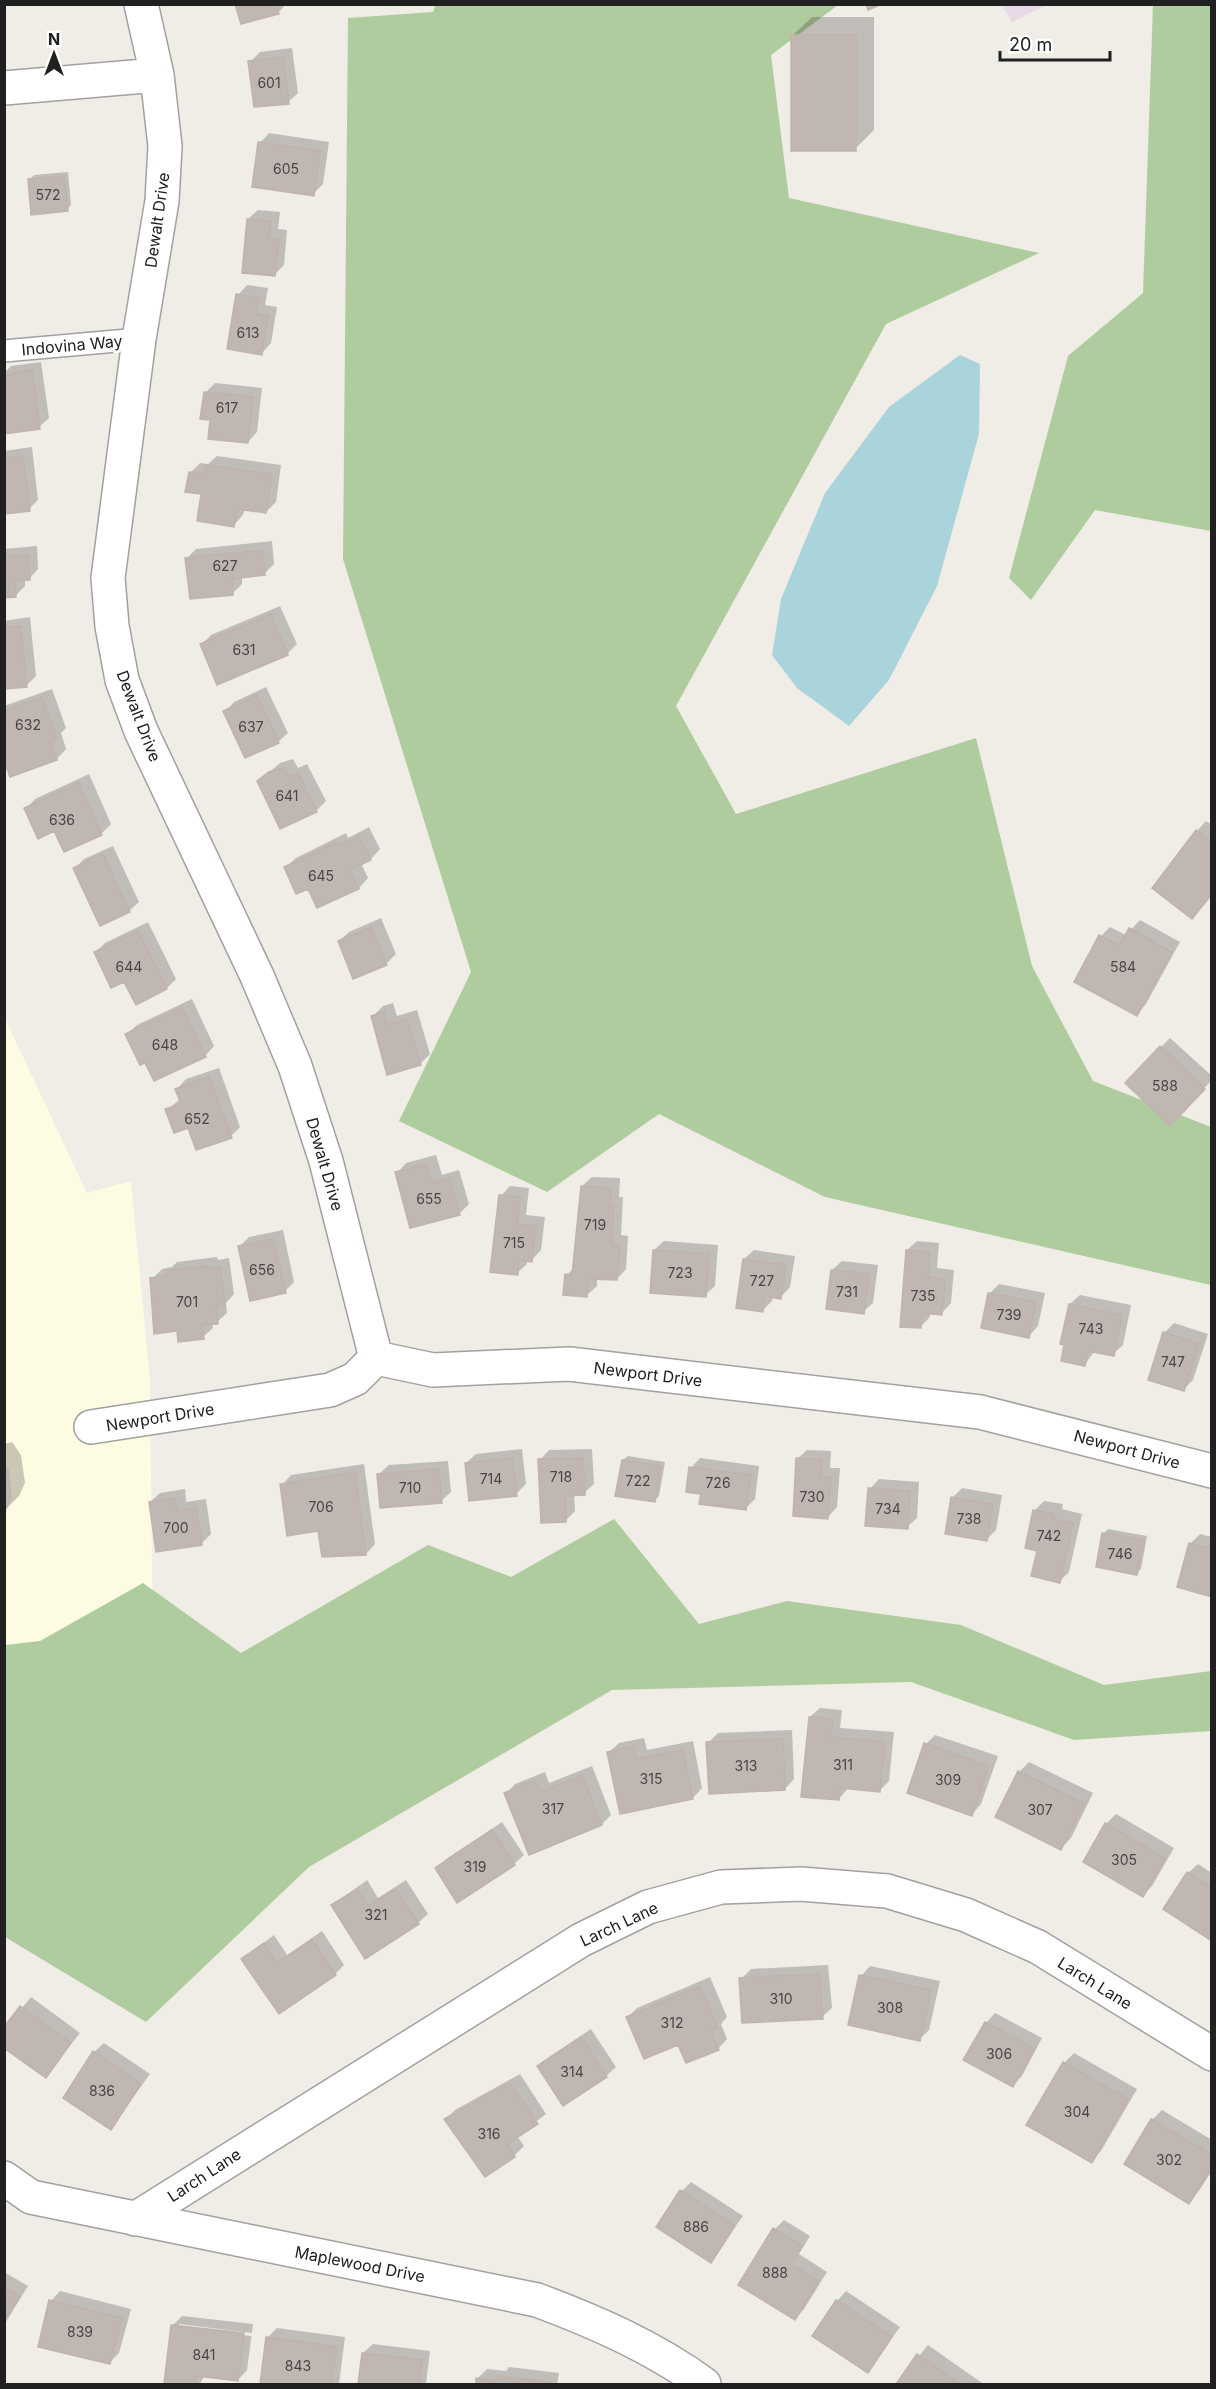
<svg xmlns="http://www.w3.org/2000/svg" width="1216" height="2389" viewBox="0 0 1216 2389" font-family="Inter,sans-serif">
<rect width="100%" height="100%" fill="#f0ece6"/>
<path fill="#e8d9e7" d="M 1002,5 L 1046,5 L 1012,22 Z"/>
<path fill="#fdfbe2" d="M 4,1016 L 87,1193 L 131,1181 L 150,1380 L 153,1660 L 5,1672 Z"/>
<path fill="#afcc9e" d="M 436,4 L 838,5 L 771,55 L 789,198 L 1039,253 L 886,324 L 676,706 L 736,814 L 976,738 L 1032,966 L 1093,1081 L 1211,1127 L 1211,1285 L 825,1197 L 659,1114 L 547,1192 L 399,1121 L 471,972 L 343,559 L 348,18 L 433,12 Z
M 1153,5 L 1211,5 L 1211,531 L 1095,510 L 1031,600 L 1009,578 L 1068,356 L 1143,293 Z
M 614,1519 L 699,1624 L 787,1601 L 961,1625 L 1104,1685 L 1211,1671 L 1211,1731 L 1074,1740 L 911,1682 L 612,1690 L 309,1867 L 146,2022 L 5,1937 L 5,1645 L 40,1641 L 143,1583 L 241,1653 L 428,1545 L 511,1577 Z"/>
<path fill="#aad4db" d="M 960,355 L 980,364 L 979,434 L 937,586 L 889,680 L 849,726 L 797,688 L 772,655 L 781,599 L 825,493 L 889,407 Z"/>
<path fill="#0003" fill-rule="evenodd" d="M 237,4 L 286,4 L 278,13 Z
M 812,17 L 874,17 L 874,130 L 855,149 L 793,35 Z
M 292,48 L 298,93 L 288,102 L 250,62 L 260,52 Z
M 269,133 L 329,142 L 323,184 L 313,194 L 260,143 Z
M 68,172 L 71,205 L 67,210 L 29,180 L 34,175 Z
M 258,210 L 280,212 L 278,229 L 287,230 L 284,265 L 275,274 L 248,219 Z
M 247,285 L 268,288 L 265,305 L 277,307 L 271,343 L 262,353 L 238,295 Z
M 41,362 L 49,418 L 39,427 L 4,398 L 4,373 L 11,366 Z
M 215,383 L 262,388 L 257,432 L 248,442 L 211,418 L 206,392 Z
M 32,447 L 38,500 L 29,509 L 4,512 L 4,451 Z
M 217,456 L 281,465 L 276,502 L 266,512 L 245,509 L 243,515 L 234,525 L 203,493 L 190,473 L 200,463 L 208,464 Z
M 272,541 L 274,564 L 264,574 L 242,576 L 242,584 L 233,593 L 187,558 L 196,549 Z
M 37,546 L 38,569 L 29,579 L 25,579 L 25,586 L 15,596 L 4,596 L 4,549 Z
M 280,606 L 297,644 L 287,654 L 201,645 L 211,635 Z
M 30,617 L 36,676 L 26,686 L 4,688 L 4,621 Z
M 266,687 L 288,733 L 278,742 L 225,712 L 234,702 Z
M 52,689 L 66,728 L 61,733 L 66,749 L 57,759 L 11,775 L 4,756 L 4,706 Z
M 293,759 L 298,768 L 307,764 L 326,801 L 316,811 L 259,781 L 280,763 Z
M 89,774 L 111,824 L 102,833 L 65,850 L 55,829 L 26,809 L 35,799 Z
M 1206,821 L 1212,825 L 1212,895 L 1192,917 L 1197,831 Z
M 369,827 L 380,849 L 371,859 L 361,863 L 368,878 L 359,888 L 309,887 L 286,867 L 296,858 L 346,833 L 348,838 Z
M 113,846 L 139,902 L 129,911 L 75,868 L 84,859 Z
M 381,918 L 396,954 L 386,964 L 339,941 L 349,932 Z
M 1140,920 L 1180,942 L 1146,1004 L 1137,1014 L 1101,936 L 1110,927 L 1126,935 Z
M 148,922 L 176,979 L 167,988 L 124,980 L 95,953 L 105,943 Z
M 192,999 L 214,1046 L 205,1056 L 145,1061 L 127,1034 L 137,1025 Z
M 393,1003 L 397,1016 L 417,1010 L 430,1054 L 420,1064 L 373,1016 L 383,1006 Z
M 1170,1038 L 1212,1076 L 1212,1080 L 1179,1114 L 1161,1047 Z
M 219,1068 L 240,1127 L 231,1136 L 189,1126 L 167,1110 L 180,1099 L 177,1089 L 186,1079 Z
M 436,1155 L 442,1175 L 459,1170 L 469,1204 L 459,1214 L 397,1173 L 406,1163 Z
M 592,1177 L 620,1178 L 619,1197 L 623,1197 L 621,1235 L 628,1236 L 626,1269 L 617,1279 L 597,1278 L 597,1286 L 587,1295 L 567,1275 L 574,1268 L 582,1186 Z
M 510,1186 L 529,1188 L 526,1215 L 545,1217 L 541,1250 L 532,1260 L 527,1260 L 527,1264 L 517,1273 L 501,1196 Z
M 283,1230 L 294,1282 L 285,1291 L 239,1247 L 249,1237 Z
M 664,1241 L 718,1245 L 715,1286 L 705,1295 L 654,1250 Z
M 917,1241 L 939,1243 L 937,1268 L 954,1270 L 951,1303 L 942,1313 L 930,1312 L 930,1317 L 920,1327 L 907,1250 Z
M 754,1250 L 795,1256 L 790,1287 L 781,1297 L 773,1296 L 772,1301 L 763,1310 L 744,1259 Z
M 217,1257 L 218,1260 L 229,1258 L 234,1294 L 226,1303 L 227,1313 L 217,1322 L 212,1323 L 213,1328 L 203,1337 L 178,1329 L 152,1279 L 162,1269 L 172,1267 L 177,1262 Z
M 842,1261 L 878,1265 L 873,1303 L 863,1312 L 832,1270 Z
M 999,1284 L 1045,1293 L 1038,1326 L 1029,1336 L 989,1294 Z
M 1080,1295 L 1131,1305 L 1123,1345 L 1113,1354 L 1095,1351 L 1085,1364 L 1070,1304 Z
M 1174,1323 L 1208,1334 L 1193,1380 L 1184,1389 L 1164,1333 Z
M 12,1442 L 21,1455 L 25,1483 L 19,1496 L 4,1511 L 4,1444 Z
M 522,1449 L 526,1484 L 516,1494 L 466,1463 L 476,1454 Z
M 592,1449 L 594,1484 L 584,1493 L 574,1494 L 575,1511 L 565,1521 L 540,1460 L 549,1450 Z
M 807,1450 L 831,1451 L 830,1468 L 840,1468 L 837,1507 L 828,1517 L 797,1459 Z
M 628,1456 L 665,1462 L 659,1496 L 654,1501 L 623,1460 Z
M 700,1458 L 759,1466 L 755,1499 L 745,1509 L 703,1493 L 691,1468 Z
M 448,1461 L 451,1492 L 441,1501 L 379,1474 L 389,1465 Z
M 364,1464 L 375,1544 L 366,1554 L 346,1556 L 282,1485 L 291,1475 Z
M 879,1479 L 919,1482 L 917,1518 L 907,1527 L 870,1489 Z
M 962,1488 L 1002,1495 L 996,1530 L 987,1539 L 953,1497 Z
M 185,1489 L 186,1502 L 206,1499 L 211,1534 L 201,1544 L 150,1502 L 160,1493 Z
M 1044,1501 L 1063,1504 L 1062,1509 L 1082,1514 L 1069,1572 L 1060,1581 L 1039,1550 L 1026,1547 L 1035,1510 Z
M 1108,1529 L 1147,1536 L 1141,1569 L 1137,1573 L 1104,1533 Z
M 1200,1534 L 1212,1537 L 1212,1596 L 1190,1544 Z
M 820,1708 L 842,1710 L 840,1728 L 894,1732 L 889,1781 L 880,1790 L 849,1787 L 839,1799 L 810,1717 Z
M 792,1730 L 794,1779 L 785,1789 L 708,1743 L 718,1733 Z
M 935,1735 L 998,1756 L 981,1804 L 972,1814 L 926,1744 Z
M 644,1738 L 647,1750 L 693,1741 L 702,1788 L 693,1798 L 609,1752 L 619,1743 Z
M 1029,1762 L 1093,1793 L 1071,1838 L 1061,1848 L 997,1817 L 1019,1772 Z
M 592,1766 L 611,1815 L 602,1824 L 506,1794 L 515,1784 L 545,1772 L 549,1783 Z
M 1116,1814 L 1174,1848 L 1152,1886 L 1143,1895 L 1106,1824 Z
M 502,1822 L 524,1855 L 514,1864 L 437,1868 L 446,1859 Z
M 1198,1864 L 1212,1873 L 1212,1940 L 1188,1873 Z
M 367,1880 L 378,1898 L 406,1880 L 428,1914 L 418,1923 L 333,1905 Z
M 322,1931 L 344,1965 L 335,1974 L 243,1959 L 274,1935 L 287,1955 Z
M 828,1965 L 832,2008 L 822,2017 L 741,1979 L 751,1969 Z
M 870,1966 L 940,1981 L 929,2030 L 920,2039 L 861,1976 Z
M 710,1977 L 727,2017 L 721,2024 L 727,2039 L 718,2049 L 679,2043 L 628,2017 L 637,2008 Z
M 31,1997 L 80,2033 L 46,2076 L 4,2030 Z
M 995,2013 L 1042,2038 L 1022,2076 L 1013,2085 L 986,2023 Z
M 591,2029 L 616,2067 L 606,2076 L 539,2066 L 549,2057 Z
M 104,2043 L 150,2074 L 111,2128 L 94,2052 Z
M 1074,2053 L 1137,2089 L 1101,2151 L 1091,2161 L 1064,2063 Z
M 520,2074 L 546,2114 L 517,2136 L 524,2146 L 514,2156 L 446,2119 L 455,2110 Z
M 1162,2110 L 1212,2140 L 1212,2171 L 1198,2192 L 1189,2202 L 1152,2120 Z
M 691,2182 L 743,2216 L 710,2261 L 682,2191 Z
M 784,2220 L 810,2236 L 799,2254 L 827,2272 L 804,2309 L 794,2319 L 775,2229 Z
M 4,2272 L 28,2286 L 4,2325 Z
M 60,2291 L 131,2309 L 119,2353 L 109,2363 L 51,2301 Z
M 846,2291 L 900,2327 L 868,2371 L 837,2301 Z
M 182,2316 L 253,2324 L 247,2370 L 238,2380 L 204,2376 L 200,2384 L 165,2384 L 173,2325 ZM 179,2324 L 252,2333 L 251,2336 L 179,2327 Z
M 277,2328 L 345,2337 L 339,2384 L 261,2384 L 267,2338 Z
M 373,2344 L 430,2351 L 426,2384 L 360,2384 L 363,2353 Z
M 928,2345 L 982,2383 L 980,2384 L 897,2384 Z
M 509,2367 L 559,2373 L 557,2384 L 477,2384 L 478,2378 L 487,2369 L 506,2371 Z"/>
<path fill="#c0b7b3" stroke="#c1b2aa" stroke-width="1.5" d="M 235,4 L 276,4 L 279,14 L 241,24 Z
M 866,4 L 882,4 L 868,10 Z
M 791,35 L 856,35 L 856,151 L 791,151 Z
M 283,57 L 289,104 L 254,107 L 248,61 Z
M 258,142 L 320,151 L 314,196 L 252,187 Z
M 64,176 L 68,211 L 31,215 L 28,179 Z
M 247,219 L 271,221 L 269,238 L 279,239 L 275,276 L 242,273 Z
M 236,294 L 259,298 L 257,314 L 268,316 L 262,355 L 227,349 Z
M 32,370 L 40,429 L 4,434 L 4,375 Z
M 204,392 L 253,397 L 248,443 L 208,439 L 210,420 L 200,419 Z
M 23,456 L 30,511 L 4,514 L 4,458 Z
M 206,465 L 272,474 L 266,513 L 237,509 L 234,527 L 197,521 L 201,494 L 185,492 L 189,472 L 205,474 Z
M 263,550 L 265,575 L 232,579 L 233,595 L 190,599 L 185,558 Z
M 28,555 L 30,580 L 15,581 L 16,597 L 4,598 L 4,557 Z
M 271,614 L 288,655 L 217,685 L 200,644 Z
M 21,626 L 27,687 L 4,689 L 4,628 Z
M 257,695 L 279,743 L 245,758 L 223,711 Z
M 42,697 L 57,739 L 51,741 L 57,760 L 10,777 L 4,760 L 4,711 Z
M 284,768 L 288,777 L 298,773 L 317,812 L 280,829 L 257,781 L 269,772 Z
M 79,783 L 102,835 L 64,852 L 54,831 L 38,839 L 24,808 Z
M 1196,830 L 1212,842 L 1212,894 L 1192,919 L 1152,888 Z
M 359,836 L 371,860 L 350,870 L 359,889 L 317,908 L 308,889 L 296,894 L 284,867 L 336,842 L 338,846 Z
M 103,854 L 130,912 L 100,926 L 73,868 Z
M 371,927 L 387,965 L 353,979 L 338,941 Z
M 1129,928 L 1172,952 L 1137,1016 L 1074,982 L 1099,935 L 1119,946 Z
M 138,931 L 167,989 L 136,1005 L 124,982 L 111,988 L 94,952 Z
M 182,1007 L 206,1057 L 154,1081 L 145,1063 L 140,1065 L 125,1034 Z
M 384,1012 L 387,1025 L 407,1019 L 421,1065 L 387,1075 L 371,1016 Z
M 1160,1046 L 1205,1089 L 1170,1126 L 1125,1083 Z
M 209,1076 L 232,1138 L 196,1150 L 188,1128 L 174,1133 L 165,1109 L 181,1104 L 175,1089 Z
M 427,1164 L 432,1183 L 450,1178 L 460,1215 L 410,1228 L 395,1172 Z
M 581,1186 L 611,1188 L 610,1206 L 614,1206 L 612,1244 L 620,1245 L 617,1280 L 588,1279 L 587,1297 L 563,1295 L 565,1274 L 572,1275 Z
M 499,1195 L 520,1197 L 517,1224 L 536,1226 L 532,1262 L 519,1260 L 518,1275 L 490,1272 Z
M 273,1239 L 286,1293 L 250,1301 L 238,1246 Z
M 653,1250 L 709,1254 L 706,1297 L 650,1293 Z
M 906,1250 L 930,1252 L 928,1277 L 945,1279 L 942,1315 L 922,1313 L 921,1328 L 900,1327 Z
M 743,1259 L 786,1265 L 781,1299 L 765,1296 L 763,1312 L 736,1308 Z
M 207,1266 L 208,1269 L 220,1267 L 225,1305 L 216,1307 L 218,1324 L 202,1325 L 204,1339 L 178,1342 L 177,1331 L 154,1334 L 150,1278 L 166,1276 L 166,1271 Z
M 831,1270 L 869,1274 L 864,1314 L 826,1309 Z
M 988,1293 L 1036,1302 L 1029,1338 L 981,1328 Z
M 1069,1304 L 1122,1315 L 1114,1356 L 1088,1351 L 1085,1366 L 1061,1361 L 1064,1345 L 1060,1344 Z
M 1163,1332 L 1199,1344 L 1184,1391 L 1148,1380 Z
M 513,1458 L 517,1496 L 469,1501 L 465,1463 Z
M 583,1458 L 585,1495 L 565,1496 L 566,1522 L 541,1523 L 538,1459 Z
M 796,1458 L 822,1460 L 821,1477 L 831,1477 L 828,1519 L 793,1516 Z
M 622,1460 L 661,1466 L 655,1502 L 615,1496 Z
M 4,1466 L 8,1470 L 11,1498 L 4,1513 Z
M 689,1467 L 751,1475 L 746,1510 L 699,1504 L 701,1494 L 686,1492 Z
M 439,1469 L 442,1503 L 380,1508 L 377,1474 Z
M 355,1472 L 366,1555 L 322,1557 L 318,1531 L 287,1536 L 280,1484 Z
M 868,1488 L 910,1491 L 908,1529 L 865,1526 Z
M 951,1497 L 993,1504 L 987,1541 L 945,1534 Z
M 175,1498 L 177,1511 L 196,1508 L 202,1545 L 156,1552 L 149,1502 Z
M 1033,1510 L 1054,1514 L 1053,1519 L 1073,1523 L 1060,1583 L 1031,1576 L 1037,1551 L 1025,1548 Z
M 1102,1533 L 1144,1540 L 1137,1575 L 1096,1567 Z
M 1189,1543 L 1212,1549 L 1212,1597 L 1177,1587 Z
M 809,1717 L 833,1719 L 831,1737 L 885,1742 L 880,1792 L 840,1788 L 839,1800 L 801,1797 Z
M 783,1739 L 785,1790 L 709,1794 L 706,1742 Z
M 924,1743 L 989,1766 L 972,1816 L 907,1793 Z
M 634,1746 L 637,1759 L 683,1750 L 693,1799 L 620,1814 L 607,1752 Z
M 1018,1771 L 1084,1803 L 1061,1850 L 995,1817 Z
M 582,1775 L 602,1825 L 529,1855 L 504,1793 L 535,1780 L 540,1792 Z
M 1105,1823 L 1165,1858 L 1143,1897 L 1083,1862 Z
M 492,1830 L 515,1865 L 457,1903 L 435,1868 Z
M 1187,1872 L 1212,1888 L 1212,1941 L 1163,1909 Z
M 357,1889 L 368,1906 L 396,1889 L 419,1924 L 365,1959 L 331,1905 Z
M 312,1940 L 336,1975 L 279,2014 L 241,1959 L 264,1943 L 277,1963 Z
M 819,1974 L 823,2019 L 742,2023 L 739,1978 Z
M 859,1975 L 931,1990 L 920,2041 L 848,2025 Z
M 700,1986 L 718,2028 L 711,2031 L 719,2050 L 686,2063 L 678,2045 L 644,2059 L 626,2017 Z
M 20,2006 L 71,2043 L 46,2078 L 4,2048 L 4,2027 Z
M 985,2022 L 1034,2048 L 1013,2087 L 963,2060 Z
M 581,2037 L 607,2077 L 563,2106 L 537,2066 Z
M 93,2051 L 141,2084 L 111,2130 L 63,2098 Z
M 1063,2062 L 1128,2099 L 1092,2163 L 1026,2125 Z
M 510,2083 L 538,2124 L 507,2144 L 515,2157 L 485,2177 L 444,2119 Z
M 1151,2119 L 1212,2155 L 1212,2167 L 1189,2204 L 1124,2164 Z
M 680,2190 L 735,2226 L 711,2263 L 656,2227 Z
M 773,2228 L 802,2246 L 791,2264 L 819,2282 L 795,2320 L 738,2285 Z
M 4,2287 L 20,2296 L 4,2321 Z
M 49,2300 L 122,2318 L 110,2364 L 38,2347 Z
M 836,2300 L 892,2337 L 868,2373 L 812,2336 Z
M 171,2325 L 244,2333 L 238,2381 L 196,2376 L 195,2384 L 164,2384 Z
M 266,2337 L 337,2347 L 331,2384 L 260,2384 Z
M 362,2353 L 422,2360 L 419,2384 L 358,2384 Z
M 917,2354 L 961,2384 L 896,2384 Z
M 498,2376 L 550,2382 L 550,2384 L 476,2384 L 476,2378 L 498,2381 Z"/>
<g fill="none" stroke-linecap="round" stroke-linejoin="round">
<g stroke="#a1a1a1" stroke-width="24">
<path id="service" d="M 4,351 L 139,339"/>
</g>
<g stroke="#a1a1a1" stroke-width="36">
<path id="minor" d="M 141,4 L 157,75 L 165,146 L 162,201 L 139,339 L 108,578 L 112,626 L 122,680 L 141,731 L 257,976 L 295,1066 L 326,1161 L 376,1358
M 4,88 L 157,75
M 91,1427 L 330,1390 L 355,1379 L 376,1358 L 433,1370 L 569,1364 L 980,1412 L 1212,1471
M 4,2178 L 31,2197 L 537,2300 C 596,2322 653,2347 704,2384
M 135,2219 L 581,1940 L 648,1907 L 721,1887 L 801,1884 L 887,1891 L 966,1915 L 1038,1947 L 1212,2054"/>
</g>
<use href="#service" stroke="#fff" stroke-width="21"/>
<use href="#minor" stroke="#fff" stroke-width="33"/>
</g>
<g text-anchor="middle" stroke-width="6" stroke-linejoin="round" paint-order="stroke">
<g font-size="14" fill="#484645">
<text x="269" y="88">601</text>
<text x="286" y="174">605</text>
<text x="48" y="200">572</text>
<text x="248" y="338">613</text>
<text x="227" y="413">617</text>
<text x="225" y="571">627</text>
<text x="244" y="655">631</text>
<text x="28" y="730">632</text>
<text x="251" y="732">637</text>
<text x="287" y="801">641</text>
<text x="62" y="825">636</text>
<text x="321" y="881">645</text>
<text x="129" y="972">644</text>
<text x="1123" y="972">584</text>
<text x="165" y="1050">648</text>
<text x="1165" y="1091">588</text>
<text x="197" y="1124">652</text>
<text x="429" y="1204">655</text>
<text x="595" y="1230">719</text>
<text x="514" y="1248">715</text>
<text x="262" y="1275">656</text>
<text x="680" y="1278">723</text>
<text x="762" y="1286">727</text>
<text x="847" y="1297">731</text>
<text x="923" y="1301">735</text>
<text x="187" y="1307">701</text>
<text x="1009" y="1320">739</text>
<text x="1091" y="1334">743</text>
<text x="1173" y="1367">747</text>
<text x="561" y="1482">718</text>
<text x="491" y="1484">714</text>
<text x="638" y="1486">722</text>
<text x="718" y="1488">726</text>
<text x="410" y="1493">710</text>
<text x="812" y="1502">730</text>
<text x="321" y="1512">706</text>
<text x="888" y="1514">734</text>
<text x="969" y="1524">738</text>
<text x="176" y="1533">700</text>
<text x="1049" y="1541">742</text>
<text x="1120" y="1559">746</text>
<text x="843" y="1770">311</text>
<text x="746" y="1771">313</text>
<text x="651" y="1784">315</text>
<text x="948" y="1785">309</text>
<text x="553" y="1814">317</text>
<text x="1040" y="1815">307</text>
<text x="1124" y="1865">305</text>
<text x="475" y="1872">319</text>
<text x="376" y="1920">321</text>
<text x="781" y="2004">310</text>
<text x="890" y="2013">308</text>
<text x="672" y="2028">312</text>
<text x="999" y="2059">306</text>
<text x="572" y="2077">314</text>
<text x="102" y="2096">836</text>
<text x="1077" y="2117">304</text>
<text x="489" y="2139">316</text>
<text x="1169" y="2165">302</text>
<text x="696" y="2232">886</text>
<text x="775" y="2278">888</text>
<text x="80" y="2337">839</text>
<text x="204" y="2360">841</text>
<text x="298" y="2371">843</text>
</g>
<g font-size="16" fill="#202020" stroke="#fff">
<text transform="translate(157 220) rotate(-82)" y="6">Dewalt Drive</text>
<text transform="translate(72 345) rotate(-5)" y="6">Indovina Way</text>
<text transform="translate(139 716) rotate(69)" y="6">Dewalt Drive</text>
<text transform="translate(325 1164) rotate(74)" y="6">Dewalt Drive</text>
<text transform="translate(648 1374) rotate(7)" y="6">Newport Drive</text>
<text transform="translate(160 1417) rotate(-9)" y="6">Newport Drive</text>
<text transform="translate(1127 1449) rotate(15)" y="6">Newport Drive</text>
<text transform="translate(619 1924) rotate(-25)" y="6">Larch Lane</text>
<text transform="translate(1095 1983) rotate(32)" y="6">Larch Lane</text>
<text transform="translate(204 2175) rotate(-33)" y="6">Larch Lane</text>
<text transform="translate(360 2264) rotate(11)" y="6">Maplewood Drive</text>
</g>
</g>
<rect width="1216" height="2389" fill="none" stroke="#202020" stroke-width="12"/>
<g transform="translate(54 54)" stroke="#ffffff" stroke-width="4.5" paint-order="stroke">
<path d="M0-4.5L10 22L0 15L-10 22Z" fill="#202020"/>
<text y="-9" font-size="16" font-weight="bold" text-anchor="middle" fill="#202020">N</text>
</g>
<path d="M1000 51v9h110v-9" fill="none" stroke="#202020" stroke-width="3"/>
<text x="1009" y="51" font-size="18" fill="#202020" stroke="#ffffff" stroke-width="4.5" paint-order="stroke">20 m</text>
</svg>
